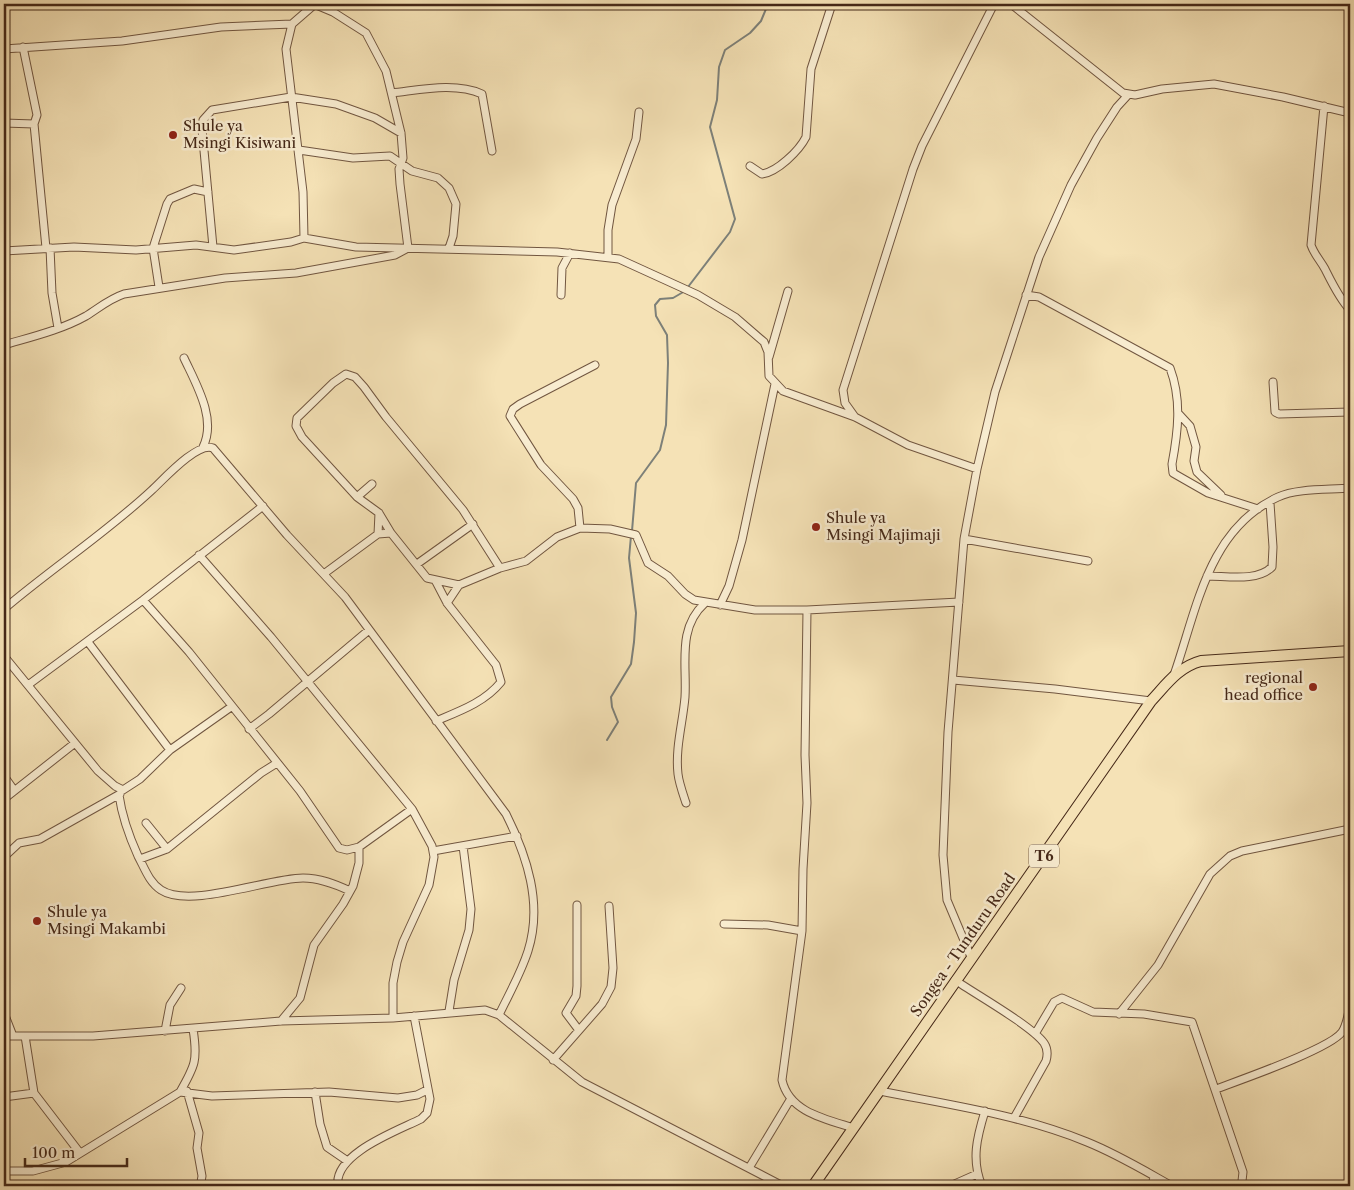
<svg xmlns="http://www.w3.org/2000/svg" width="1354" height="1190" viewBox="0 0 1354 1190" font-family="'Libre Caslon Text',serif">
<rect width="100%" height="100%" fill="#f5e2b6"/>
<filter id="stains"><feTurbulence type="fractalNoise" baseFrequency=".004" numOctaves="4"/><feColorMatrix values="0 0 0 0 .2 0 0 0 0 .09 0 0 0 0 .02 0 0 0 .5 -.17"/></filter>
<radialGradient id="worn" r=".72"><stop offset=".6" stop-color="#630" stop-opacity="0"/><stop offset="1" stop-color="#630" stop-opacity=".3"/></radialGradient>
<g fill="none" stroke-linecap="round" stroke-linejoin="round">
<path stroke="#7d8079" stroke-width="2" d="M 688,287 L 730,232 L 735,219 L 710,127 L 717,100 L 719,67 L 725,50 L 750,33 L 761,21 L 768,4
M 632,531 L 636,483 L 660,450 L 666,425 L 668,363 L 667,335 L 656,316 L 655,305 L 660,299 L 673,298 L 685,291
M 607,740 L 618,722 L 612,707 L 611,697 L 631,664 L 634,642 L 636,613 L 629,558 L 631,536"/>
<g stroke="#715640" stroke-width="9">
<path id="minor" d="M 1011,4 L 1123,93 L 1135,95 L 1162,89 L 1214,84 L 1283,97 L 1350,113
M 23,47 L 37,115 L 34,124 L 46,248
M 4,49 L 122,41 L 221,27 L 292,24
M 392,93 C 420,90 455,82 482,94 L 492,151
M 1324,106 L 1311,245 C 1314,254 1320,260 1325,269 C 1332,283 1339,298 1350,310
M 4,123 L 34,124
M 299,150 L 353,158 L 390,156 L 412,171 L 438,178 L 449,188 L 456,204 L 453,236 L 449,248
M 750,166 L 762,174 C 777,172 799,151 806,137 L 811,69 L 832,4
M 304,238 L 303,192 L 286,49 L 292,24 L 315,4
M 213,247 L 202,129 L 203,120 L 212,110 L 291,97 L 336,104 L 375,118 L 401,133
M 50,248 L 52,293 L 58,328
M 4,251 L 74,247 L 136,250 L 196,245 L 234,250 L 291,242 L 304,238 L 356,247 L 557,252 L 619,259 L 698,295 L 735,317 L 764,342 L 768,352 L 769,376 L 783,391 L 855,417 L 908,445 L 977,469
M 608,257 L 608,230 L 612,205 L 636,139 L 639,112
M 159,287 L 153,248 L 167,204 L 170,199 L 194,189 L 208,192
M 561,295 L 562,268 L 570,253
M 1026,295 L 1039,297 L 1170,368 C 1182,400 1178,432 1172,464 L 1173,473 L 1208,493 L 1258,509
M 4,345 C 31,337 61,330 86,316 C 99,308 109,299 124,294 L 225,278 L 296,273 L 395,255 L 408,248 L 400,184 L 399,169 L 403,158 L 401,133 L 386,71 L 366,33 L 333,12 L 314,4
M 769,357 L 788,291
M 184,358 C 196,384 217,419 203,447
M 1273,382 L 1275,412 L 1279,414 L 1350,412
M 1178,413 L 1190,426 L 1196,447 L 1194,461 L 1197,472 L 1221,495
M 855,417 L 845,403 L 843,390 L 913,169 L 922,146 L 994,4
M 357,497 L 372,484
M 580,528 L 578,508 L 573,499 L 541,465 L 510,416 L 513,409 L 520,404 L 595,365
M 391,533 L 427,578 L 459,585 L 500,568 L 526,561 L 557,537 L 580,528 L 610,529 L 636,535 L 648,563 L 668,576 L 685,594 L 694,600 L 755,610 L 807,610
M 378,534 L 379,513
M 964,539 L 1088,561
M 199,555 L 271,637 L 412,809 L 432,846 L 434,857 L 429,885 L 403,942 L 397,962 L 393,983 L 393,1018
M 417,564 L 473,524
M 325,573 L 378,534 L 391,533 L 379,513 L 357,497 L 302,437 L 296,426 L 297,418 L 333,383 L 346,374 L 355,377 L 364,387 L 386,417 L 463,510 L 500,568
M 1207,576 C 1227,576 1257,582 1272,567 L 1273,547 L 1270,503
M 435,580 L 447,603 L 496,665 L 501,682 C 485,702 460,711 436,721
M 143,600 L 189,652 L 300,791 L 339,848 L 347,850 L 359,847 L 412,809
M 447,603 L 459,585
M 720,605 L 729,586 L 742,540 L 775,384
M 4,609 C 52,568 106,533 152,490 C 164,479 197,442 213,448 L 287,535 L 345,597 L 506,814 C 527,856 543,904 528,951 C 521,973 509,994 499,1015
M 88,642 L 170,750
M 4,656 L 98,771 L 115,786 L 123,790 L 140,779 L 170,750 L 231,707
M 1174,675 C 1197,609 1208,529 1278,497 C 1297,488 1330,490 1350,488
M 953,680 L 1055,689 L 1151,701
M 28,685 L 143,600 L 263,506
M 249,729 L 269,714 L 369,630
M 4,776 L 14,790
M 119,795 C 122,817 129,836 138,856 C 145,869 149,882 161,890 C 190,909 269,878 303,878 C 320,878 335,884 350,891
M 4,799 L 75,743
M 686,803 C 683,794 679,783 678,774 C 675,748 683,722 685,697 C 687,664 677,628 705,603
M 146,823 L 167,849
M 433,851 L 517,836
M 4,857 L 19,843 L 40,839 L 120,794
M 140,859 L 167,849 L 261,773 L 277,763
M 577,905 L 577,986 L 576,996 L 566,1013 L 578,1029
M 724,924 L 768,925 L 802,931
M 971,957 L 947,900 L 943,855 L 948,732 L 964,539 L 977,469 L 995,392 L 1039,257 L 1071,185 L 1097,138 L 1117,107 L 1128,95
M 955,980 C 975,994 1032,1026 1044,1043 C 1048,1049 1048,1054 1046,1061 L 1014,1118
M 449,1011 L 454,980 L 469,930 L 471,909 L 463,846
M 4,1013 L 13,1036
M 1119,1014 L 1158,965 L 1210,874 L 1230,856 L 1242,851 L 1350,829
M 281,1021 L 300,998 L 314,945 L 343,904 L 353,886 L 359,863 L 359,847
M 165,1031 L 170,1005 L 181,988
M 1035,1034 L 1054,1002 L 1062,998 L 1093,1012 L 1144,1014 L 1192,1022 L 1243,1172 L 1242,1181 L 1239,1186
M 4,1036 L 93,1036 L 281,1021 L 393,1018 L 485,1010 L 499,1015 L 582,1082 L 783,1186
M 25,1036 L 34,1093 L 80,1153
M 553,1060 L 602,1004 L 611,987 L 613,968 L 609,906
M 1216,1089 C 1240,1080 1330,1049 1342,1032 C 1347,1025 1348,1014 1350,1006
M 187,1091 L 199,1133 L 197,1148 L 202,1176 L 201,1182 L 198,1186
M 880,1091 C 950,1105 1021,1115 1087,1142 C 1117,1154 1145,1171 1172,1186
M 180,1092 C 195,1066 198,1060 193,1029
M 315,1092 L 320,1124 L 327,1147 L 346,1160
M 4,1097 L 34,1093
M 854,1128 C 825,1119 789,1112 782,1080 L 802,931 L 803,869 L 807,803 L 805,755 L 807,610 L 959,602
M 749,1168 L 790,1100
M 4,1171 L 33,1171 L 66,1162 L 180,1092 L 212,1096 L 329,1092 L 398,1098 L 417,1095 L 427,1090
M 338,1186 C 333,1154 397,1131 421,1119 L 427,1113 L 430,1099 L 414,1016
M 950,1186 L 977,1174
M 982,1186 C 971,1160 977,1137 985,1111
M 1152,1186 L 1154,1177"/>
</g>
<g stroke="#452818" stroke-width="12">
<path id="highway" d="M 813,1186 L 1151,701 C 1166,685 1178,667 1201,661 L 1350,651"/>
</g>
<use href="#minor" stroke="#f8ecd0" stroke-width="7"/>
<use href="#highway" stroke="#f5e2b6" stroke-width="10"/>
</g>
<g fill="#8f2418" stroke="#f8ecd0" stroke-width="2">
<circle cx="173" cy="135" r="5"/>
<circle cx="816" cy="527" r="5"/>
<circle cx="1313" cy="687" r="5"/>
<circle cx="37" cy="921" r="5"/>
</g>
<g text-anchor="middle" stroke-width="5" stroke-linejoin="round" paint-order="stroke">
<rect fill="#f8ecd0" stroke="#7b634f" stroke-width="1" x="1029" y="844.5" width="30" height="23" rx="4"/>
<g font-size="14" font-weight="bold" fill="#452818">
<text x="1044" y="861">T6</text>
</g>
<g font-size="15" fill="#452818" stroke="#f8ecd0" text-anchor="start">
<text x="183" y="131">Shule ya<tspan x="183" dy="17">Msingi Kisiwani</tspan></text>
<text x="826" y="523">Shule ya<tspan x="826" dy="17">Msingi Majimaji</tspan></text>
<text x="1303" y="683" text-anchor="end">regional<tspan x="1303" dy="17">head office</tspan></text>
<text x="47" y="917">Shule ya<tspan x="47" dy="17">Msingi Makambi</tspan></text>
</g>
<g font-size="15" fill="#452818" stroke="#f8ecd0">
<text transform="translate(963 945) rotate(-55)" y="5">Songea - Tunduru Road</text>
</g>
</g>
<rect width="1354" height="1190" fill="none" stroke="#f5e2b6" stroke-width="20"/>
<rect x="5" y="5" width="1344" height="1180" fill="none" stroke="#452818" stroke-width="2.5"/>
<rect x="10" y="10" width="1334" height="1170" fill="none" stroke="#452818"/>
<path d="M25 1158v8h102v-8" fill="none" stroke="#452818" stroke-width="2.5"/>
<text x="32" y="1158" font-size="15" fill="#452818" stroke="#f8ecd0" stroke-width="4" paint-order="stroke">100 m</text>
<rect width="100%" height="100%" filter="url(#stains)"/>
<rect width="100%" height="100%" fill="url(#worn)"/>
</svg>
